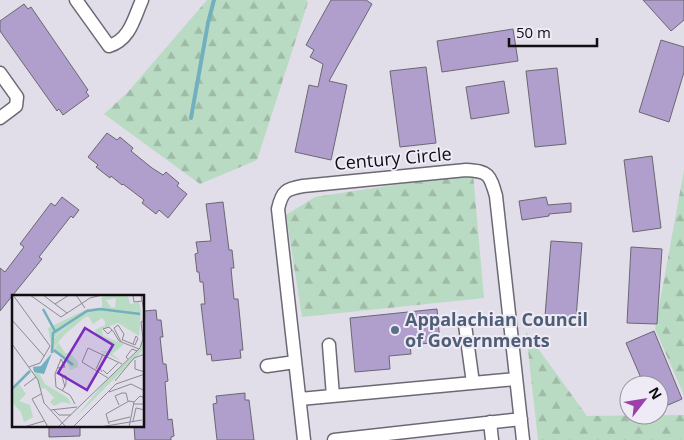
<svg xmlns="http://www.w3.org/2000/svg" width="684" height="440" viewBox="0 0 684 440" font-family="'Open Sans',sans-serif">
<defs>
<pattern id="forest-firs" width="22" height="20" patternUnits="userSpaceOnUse" patternTransform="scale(1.25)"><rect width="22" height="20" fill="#badbc3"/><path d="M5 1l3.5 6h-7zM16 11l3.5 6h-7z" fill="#9fbba6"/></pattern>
</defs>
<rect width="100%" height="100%" fill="#e1dde9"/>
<path fill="url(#forest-firs)" d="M 207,0 L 306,0 L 308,2 L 257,160 L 200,184 L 104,114 L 127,93 Z
M 684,170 L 684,395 L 655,329 Z
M 473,173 L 484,298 L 302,317 L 286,215 L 315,197 Z
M 526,332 L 587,416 L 684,415 L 684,440 L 538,440 Z"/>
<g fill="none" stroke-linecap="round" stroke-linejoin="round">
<path stroke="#72afbf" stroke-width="4" d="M 191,118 L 208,23 L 214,0"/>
</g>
<path fill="#b09fcc" stroke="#6b6772" d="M 331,0 L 366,0 L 372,4 L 329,81 L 347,85 L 331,160 L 295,152 L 309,85 L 318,87 L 323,64 L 310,57 L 314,50 L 306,45 Z
M 643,0 L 684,0 L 684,20 L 671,31 Z
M 24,4 L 28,9 L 31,7 L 88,90 L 86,92 L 89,96 L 63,115 L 59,109 L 57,111 L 0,31 L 0,21 Z
M 513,29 L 518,61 L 442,72 L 437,41 Z
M 661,40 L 684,47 L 684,72 L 669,122 L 639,112 Z
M 426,67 L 436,143 L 400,147 L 390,71 Z
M 557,68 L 566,144 L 535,147 L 526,71 Z
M 504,81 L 509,113 L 471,119 L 466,87 Z
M 107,133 L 117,140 L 120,137 L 133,148 L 131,151 L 152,168 L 163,175 L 166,172 L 179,183 L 177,186 L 187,194 L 168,218 L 159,210 L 156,214 L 142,203 L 144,200 L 123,184 L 122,185 L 111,176 L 110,178 L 96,167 L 98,165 L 88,157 Z
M 652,156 L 661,228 L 633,232 L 624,160 Z
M 62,197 L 79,210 L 73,218 L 71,216 L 39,257 L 42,259 L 0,311 L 0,268 L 5,272 L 24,247 L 20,244 L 51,203 L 55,206 Z
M 546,197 L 548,205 L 571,203 L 571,212 L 549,214 L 549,216 L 522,220 L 519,201 Z
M 223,202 L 229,250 L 232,250 L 234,268 L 231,268 L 232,279 L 234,299 L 238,299 L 243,350 L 240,350 L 241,358 L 212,361 L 211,354 L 207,355 L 201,304 L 205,304 L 203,282 L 200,282 L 199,272 L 197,272 L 195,254 L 198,253 L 196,242 L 211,241 L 206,204 Z
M 551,241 L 582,243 L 576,318 L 545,316 Z
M 631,247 L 662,249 L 657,324 L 627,323 Z
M 437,309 L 440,342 L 410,345 L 411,354 L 389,356 L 390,369 L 355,372 L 350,318 Z
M 156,310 L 157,320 L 161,320 L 163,337 L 160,337 L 163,364 L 166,364 L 168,381 L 165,382 L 168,420 L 172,419 L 174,436 L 171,437 L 171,440 L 135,440 L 134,426 L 144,426 L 144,311 Z
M 654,331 L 682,399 L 659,409 L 659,385 L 644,385 L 626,343 Z
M 245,393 L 245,400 L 249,400 L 254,440 L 217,440 L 213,404 L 217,403 L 216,396 Z
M 49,426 L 80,426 L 80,436 L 49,437 Z"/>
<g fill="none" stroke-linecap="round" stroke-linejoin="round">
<g stroke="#6d6974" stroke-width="15">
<path id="minor" d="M 76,0 L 109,46 C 130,40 134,18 142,0
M 0,73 L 17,97 L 16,106 L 0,118
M 465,325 L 473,383
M 329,345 L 333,396
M 267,366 L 295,362
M 300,399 L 516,379
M 490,422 L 492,440
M 304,440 L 278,209 C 282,191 286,189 303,186 L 466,170 C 489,171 490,175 496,196 L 523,440
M 334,440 L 521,419"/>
</g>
<use href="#minor" stroke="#fff" stroke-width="12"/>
</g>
<circle fill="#5c6f8a" stroke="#eeeaf6" stroke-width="2" cx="395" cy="330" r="5"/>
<g text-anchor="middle" stroke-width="4" stroke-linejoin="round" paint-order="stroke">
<g font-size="18" fill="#100e12" stroke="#eeeaf6">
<text transform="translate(393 159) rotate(-5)" y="6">Century Circle</text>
</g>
<g font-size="18" font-weight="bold" fill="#4e5e75" stroke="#eeeaf6" text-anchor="start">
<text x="405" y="326">Appalachian Council<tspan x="405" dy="21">of Governments</tspan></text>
</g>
</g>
<g transform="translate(12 295)">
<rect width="132" height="132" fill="#e1dde9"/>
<path d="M 128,11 L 129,15 L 114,17 L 79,17 L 52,40 L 43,51 L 41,58 L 41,44 L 75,14 Z" fill="#badbc3"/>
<path d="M 100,0 L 116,1 L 118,9 L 127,7 L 128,11 L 103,15 L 104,3 L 94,5 L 100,14 L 90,13 L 90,2 ZM 75,14 L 41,43 L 39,48 L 36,33 ZM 129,15 L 127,41 L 106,28 L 90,34 L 91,41 L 112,49 L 100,59 L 109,66 L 88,56 L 96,56 L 100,49 L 84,40 L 83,35 L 93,30 L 93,26 L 90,23 L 81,29 L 77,22 L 74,22 L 79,17 ZM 131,30 L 133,44 L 132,54 L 64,122 L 91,89 L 129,53 ZM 46,47 L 53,58 L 58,58 L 66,67 L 66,72 L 58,75 L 53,62 L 41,58 ZM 26,76 L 33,89 L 56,103 L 59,109 L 50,107 L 42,111 L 38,107 L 42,103 L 33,93 L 29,94 L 22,78 ZM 7,89 L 14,99 L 7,106 L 18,110 L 21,122 L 12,127 L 9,117 L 0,107 L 0,96 Z" fill="#badbc3"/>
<path d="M 40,58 L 32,79 L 22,77 L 21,72 L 29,71 Z" fill="#72afbf"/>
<path fill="none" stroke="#72afbf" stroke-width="2.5" d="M 31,14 L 43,36M 42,55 L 61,70M 40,58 L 41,38 L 75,16 L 88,14 L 128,19M 0,94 L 18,76"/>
<path fill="none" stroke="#8d8a93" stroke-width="1" d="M 1,0 L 38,51 L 28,68 L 17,72M 18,0 L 49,22 L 78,3 L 90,0M 31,0 L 55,18M 64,0 L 73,13M 121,0 L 122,7 L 130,6M 129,0 L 133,22M 43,9 L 57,0M 0,25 L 32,61M 100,35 L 96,39 L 91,34 L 97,32 L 101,36 L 107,46 L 127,54M 109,47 L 102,33 L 106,30 L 112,39 L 110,45 L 111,45 L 123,50 L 126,43 L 124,41 L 121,49M 0,49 L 26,85 L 32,108 L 54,132M 116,64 L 114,62 L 120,54 L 125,56M 123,65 L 123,74 L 133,77M 45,73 L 53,72 L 49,64 L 43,79 L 44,92 L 58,100 L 63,109M 84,74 L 91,59M 91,75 L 95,79 L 106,68M 90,77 L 88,73 L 94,60M 96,83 L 70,67 L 76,53 L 110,69M 103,86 L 122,63 L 133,59M 12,91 L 24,82M 50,96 L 53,91 L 54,89 L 54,81 L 50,81 L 53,92M 97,97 L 119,89 L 133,96M 29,99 L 20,104 L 36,132M 122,109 L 132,109 L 131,102 L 128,101 L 122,107M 107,110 L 103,101 L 110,98 L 114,98 L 116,106M 41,114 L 47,120 L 59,120M 39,115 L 65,112M 121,126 L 124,113 L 133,115M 97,127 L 118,122M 97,129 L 94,119 L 117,106 L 122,107 L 117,132M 12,132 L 32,126M 46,132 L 128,53 L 131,44 L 129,27 L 133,25M 61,132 L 104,89 L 133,79M 88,132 L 130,125"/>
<path fill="#7b2cbf" fill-opacity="0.15" stroke="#7b2cbf" stroke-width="2.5" d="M 73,33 L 101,50 L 75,95 L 46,78 Z"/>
<rect width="132" height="132" fill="none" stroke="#100e12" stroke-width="2.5"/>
</g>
<g transform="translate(644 400) rotate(59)"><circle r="24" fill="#eeeaf6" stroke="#95929b"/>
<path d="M0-4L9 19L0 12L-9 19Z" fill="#9d41aa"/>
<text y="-8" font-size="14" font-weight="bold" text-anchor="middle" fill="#100e12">N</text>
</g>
<path d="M509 38v8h88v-8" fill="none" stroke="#100e12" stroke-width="2.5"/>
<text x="516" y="38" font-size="15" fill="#100e12" stroke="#eeeaf6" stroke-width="4" paint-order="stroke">50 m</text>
</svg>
